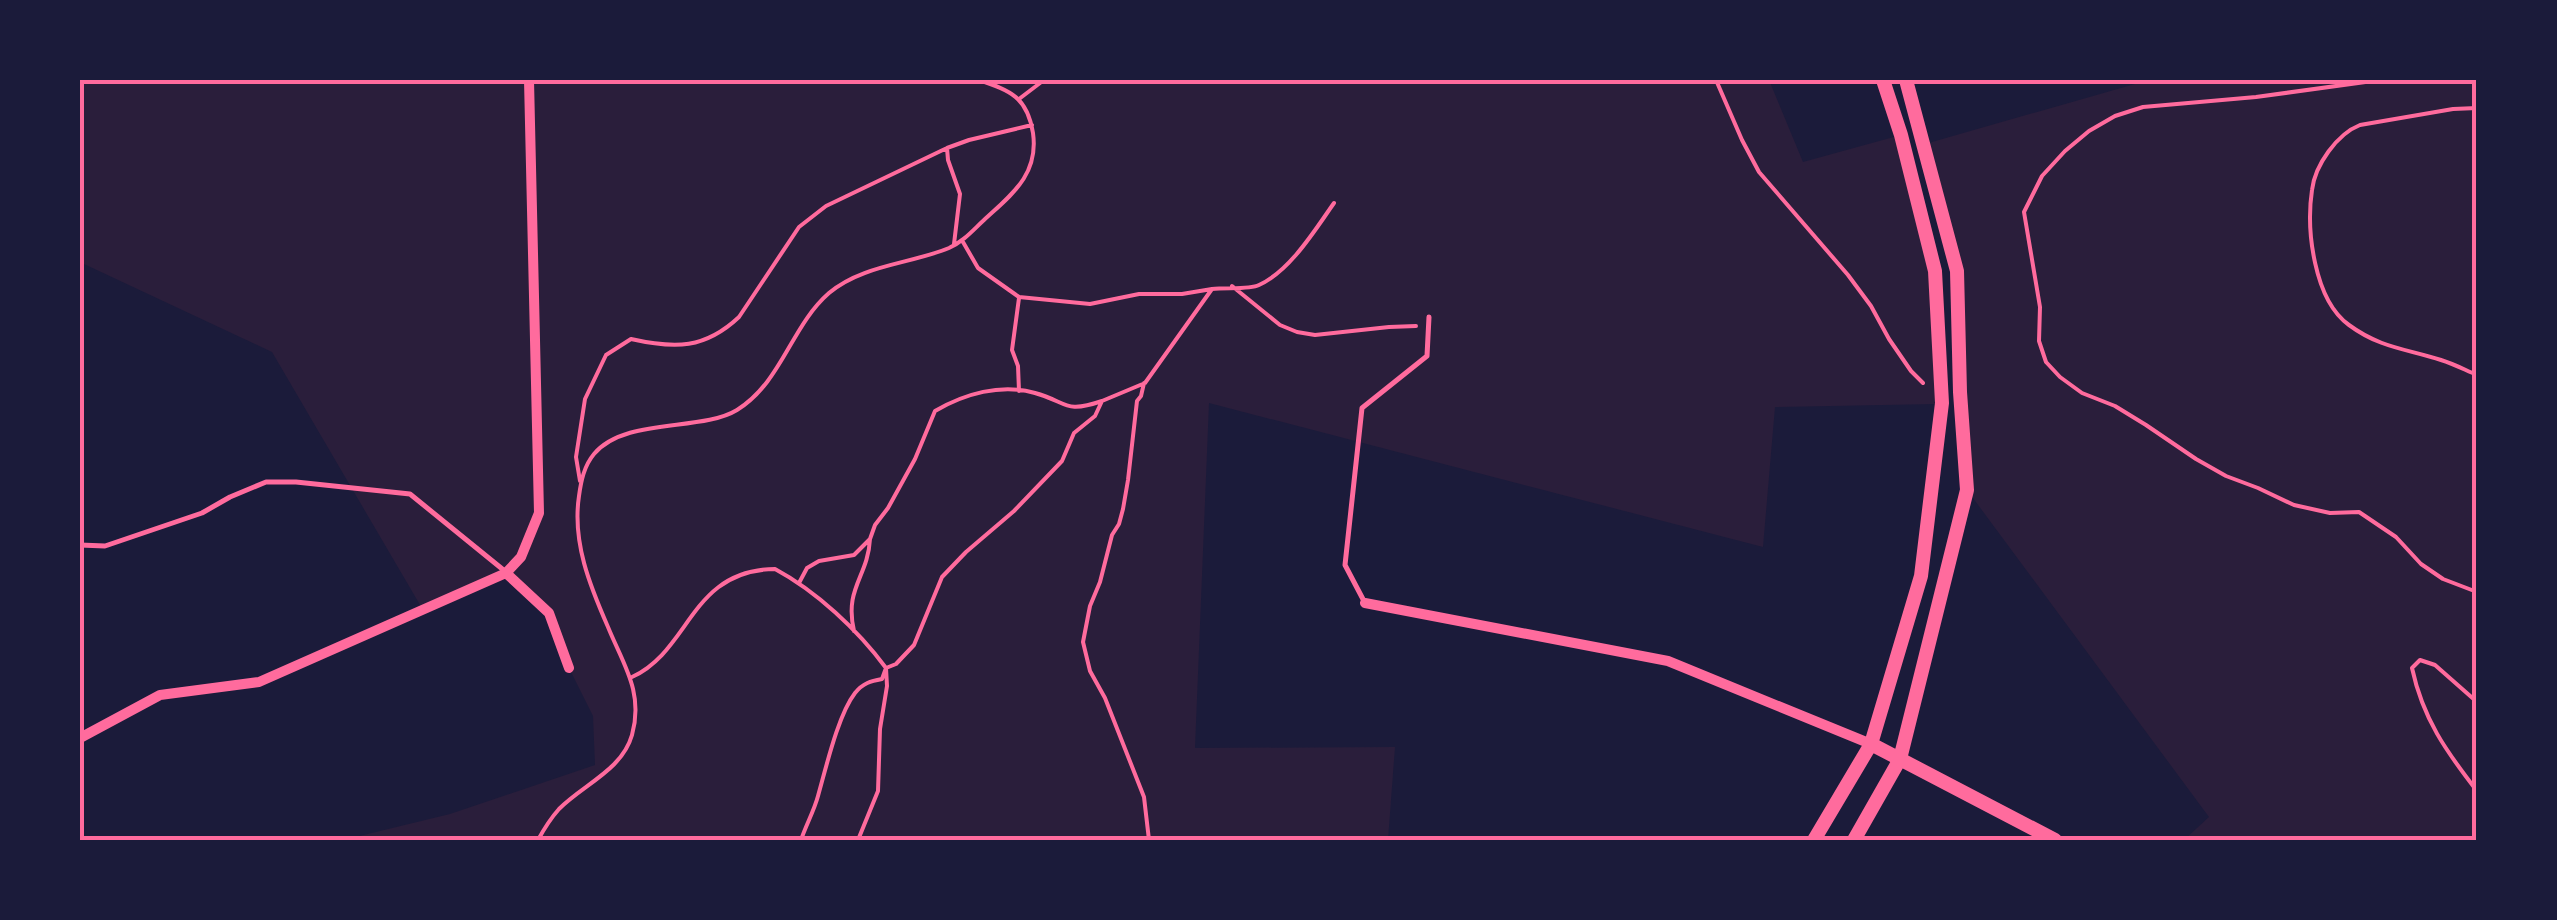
<svg xmlns="http://www.w3.org/2000/svg" width="2557" height="920" viewBox="0 0 2557 920" font-family="Arial,sans-serif">
<rect width="100%" height="100%" fill="#1b1b3a"/>
<path fill="#2a1e3b" d="M 80,80 L 1769,80 L 1803,162 L 1901,135 L 1935,271 L 1936,404 L 1775,407 L 1763,547 L 1209,403 L 1195,748 L 1395,747 L 1388,840 L 343,840 L 450,814 L 595,765 L 593,716 L 569,668 L 549,614 L 506,573 L 423,610 L 272,352 L 84,264 L 80,267 Z
M 2149,80 L 2477,80 L 2477,840 L 2184,840 L 2209,817 L 1967,490 L 1957,271 L 1925,144 Z"/>
<g fill="none" stroke-linecap="round" stroke-linejoin="round">
<path stroke="#ff6b9d" stroke-width="4" d="M 1716,80 L 1742,140 L 1759,172 L 1848,275 L 1871,306 L 1889,339 L 1911,371 L 1923,383
M 2380,80 L 2256,97 L 2143,107 L 2115,116 L 2089,131 L 2065,151 L 2042,176 L 2024,212 L 2040,307 L 2039,341 L 2046,362 L 2060,377 L 2082,393 L 2115,406 L 2146,425 L 2196,459 L 2226,476 L 2258,488 L 2294,505 L 2330,513 L 2359,512 L 2396,537 L 2421,564 L 2443,579 L 2477,592
M 1019,99 L 1044,80
M 2477,108 L 2453,109 L 2360,125 C 2337,134 2315,165 2312,190 C 2306,230 2314,300 2349,325 C 2380,348 2407,349 2441,360 C 2454,364 2465,370 2477,375
M 947,148 L 948,160 L 960,194 L 954,244
M 1232,286 L 1280,325 L 1297,332 L 1315,335 L 1389,327 L 1416,326
M 1212,289 C 1225,287 1249,290 1259,285 C 1290,271 1315,230 1334,203
M 1019,298 L 1012,350 L 1018,366 L 1019,391
M 1144,383 L 1141,396 L 1137,401 L 1128,480 L 1123,509 L 1119,524 L 1112,535 L 1100,582 L 1090,606 L 1083,642 L 1090,671 L 1105,698 L 1144,797 L 1149,840
M 580,481 L 576,457 L 585,399 L 606,355 L 631,339 C 675,349 705,349 739,317 L 799,227 L 826,206 L 947,148 L 969,140 L 1032,125
M 799,583 L 807,568 L 819,561 L 854,555 L 870,539 L 875,525 L 888,508 L 915,459 L 935,411 C 964,394 1001,383 1035,393 C 1068,402 1064,414 1102,401
M 854,631 C 844,588 868,577 870,539
M 632,677 C 691,650 690,570 775,569 C 816,591 858,630 886,668 L 882,679 C 871,681 863,683 855,693 C 838,715 826,768 818,796 C 814,811 806,825 801,840
M 2477,702 L 2435,665 L 2420,660 L 2412,668 C 2423,719 2446,751 2477,791
M 538,840 C 544,829 551,818 559,809 C 584,784 622,770 632,735 C 644,692 623,664 608,627 C 590,586 572,542 579,496 C 581,481 584,466 594,454 C 625,417 701,432 737,410 C 782,382 791,326 829,293 C 862,265 910,264 949,248 C 964,241 972,231 984,220 C 1011,195 1039,175 1033,133 C 1027,97 1011,91 979,80
M 858,840 L 878,791 L 880,729 L 887,686 L 886,668 L 896,664 L 914,645 L 942,577 L 966,552 L 1014,511 L 1062,461 L 1074,433 L 1095,416 L 1102,401 L 1145,383 L 1212,289 L 1182,294 L 1139,294 L 1090,304 L 1019,297 L 978,268 L 963,242"/>
<path stroke="#ff6b9d" stroke-width="5" d="M 80,545 L 105,546 L 202,513 L 230,497 L 266,482 L 296,482 L 410,494 L 506,572
M 1365,603 L 1345,565 L 1362,408 L 1427,356 L 1429,317"/>
<path stroke="#ff6b9d" stroke-width="10" d="M 506,573 L 549,613 L 569,668
M 1365,603 L 1668,661 L 1871,744
M 80,738 L 160,695 L 259,682 L 506,573 L 521,557 L 539,513 L 529,80"/>
<path stroke="#ff6b9d" stroke-width="14" d="M 1871,744 L 2055,840
M 1814,840 L 1871,744 L 1921,576 L 1942,403 L 1935,271 L 1901,135 L 1883,80
M 1854,840 L 1900,759 L 1967,490 L 1960,392 L 1957,271 L 1906,80"/>
</g>
<rect width="2557" height="920" fill="none" stroke="#1b1b3a" stroke-width="165"/>
<rect x="82" y="82" width="2392" height="756" fill="none" stroke="#ff6b9d" stroke-width="4"/>
</svg>
